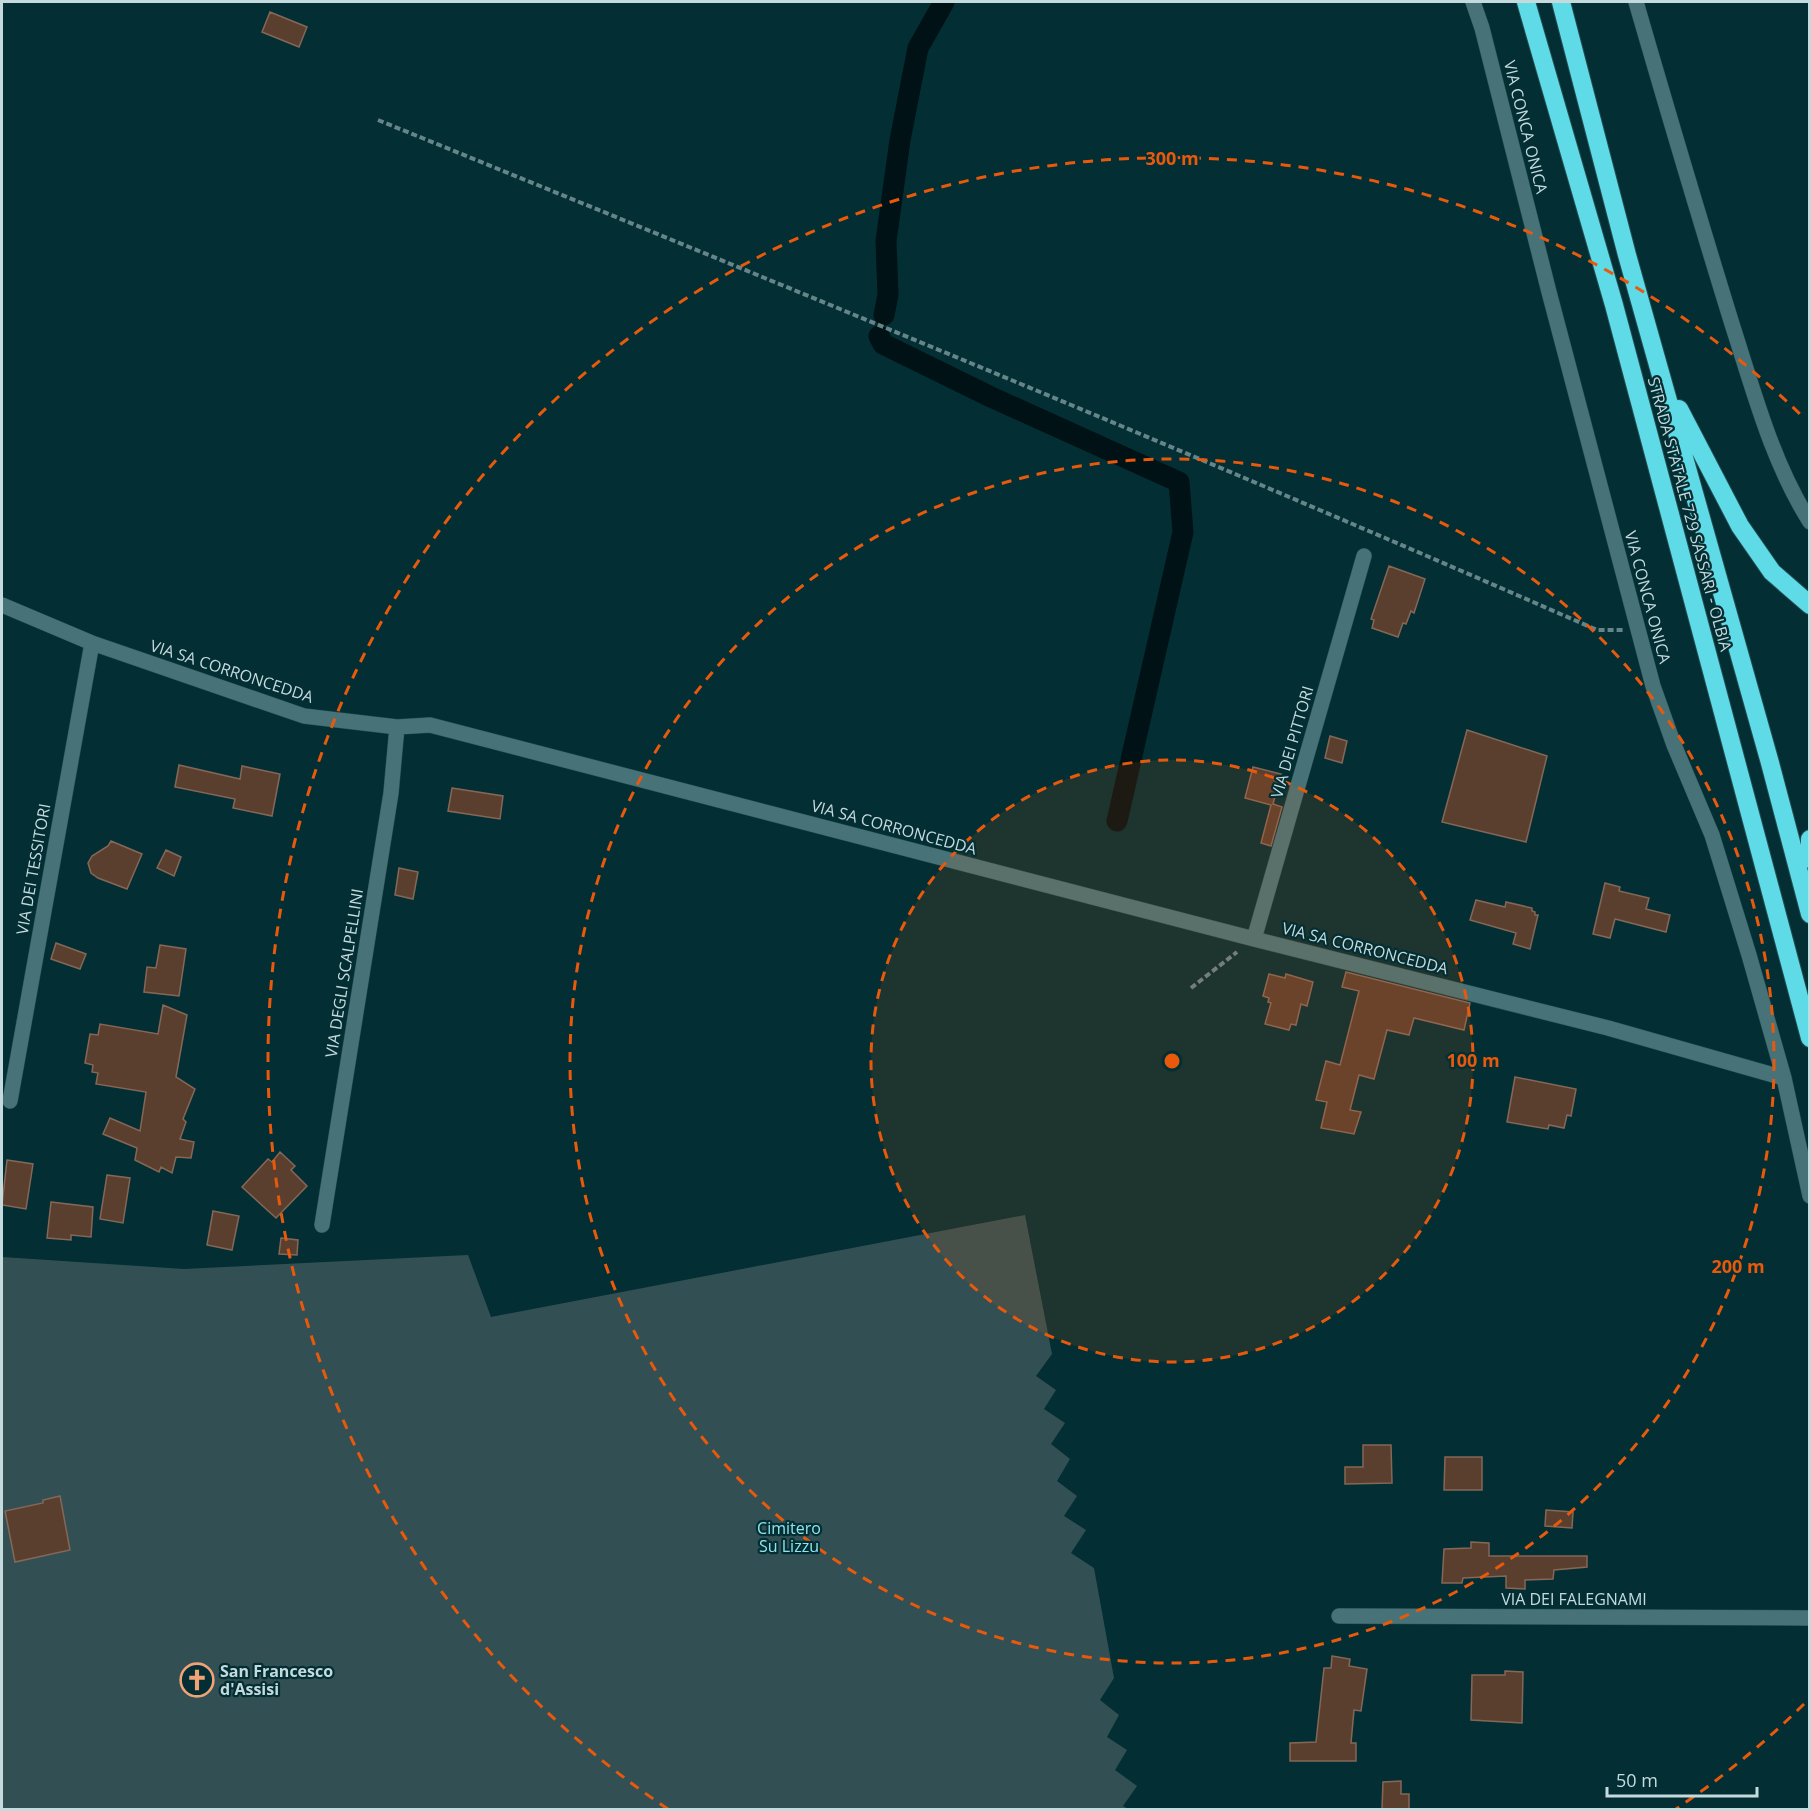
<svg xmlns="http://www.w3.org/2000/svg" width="1811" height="1811" viewBox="0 0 1811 1811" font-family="'Open Sans',sans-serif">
<rect width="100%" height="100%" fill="#032f34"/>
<path fill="#325054" d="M 1025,1215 L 1052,1354 L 1036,1376 L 1056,1390 L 1044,1409 L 1065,1423 L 1051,1444 L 1070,1459 L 1057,1481 L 1077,1496 L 1064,1516 L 1086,1530 L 1071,1553 L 1094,1568 L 1114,1678 L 1100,1700 L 1119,1715 L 1107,1737 L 1127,1750 L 1115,1770 L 1137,1786 L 1123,1806 L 1128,1809 L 2,1809 L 2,1257 L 184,1269 L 468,1255 L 491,1317 Z"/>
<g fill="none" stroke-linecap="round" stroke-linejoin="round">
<path stroke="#001215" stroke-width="21" d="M 884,315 L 888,295 L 886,241 L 900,140 L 918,48 L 944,2
M 879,336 L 883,344 L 991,397 L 1179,482 L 1183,532 L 1117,821"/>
</g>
<path fill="#5a3f2f" stroke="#856757" stroke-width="1.5" d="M 270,12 L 307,27 L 299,47 L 262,32 Z
M 1389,566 L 1425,579 L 1414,613 L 1411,611 L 1406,624 L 1403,623 L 1398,637 L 1372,628 L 1374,620 L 1371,619 Z
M 1467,730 L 1547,756 L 1526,842 L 1442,822 Z
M 1330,736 L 1347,741 L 1342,763 L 1325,758 Z
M 179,765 L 240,779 L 242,766 L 280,774 L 272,816 L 233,808 L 235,799 L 175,787 Z
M 1253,767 L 1281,774 L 1273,804 L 1282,807 L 1271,846 L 1261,843 L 1271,805 L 1245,798 Z
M 452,788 L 503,796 L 500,819 L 448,811 Z
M 111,841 L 142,854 L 127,889 L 98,878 L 91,873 L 88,863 L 92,856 L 108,846 Z
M 166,850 L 181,857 L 174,876 L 157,868 Z
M 399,868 L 418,872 L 413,899 L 395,895 Z
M 1605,883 L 1620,887 L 1619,891 L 1649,898 L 1646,909 L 1670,915 L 1666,932 L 1615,919 L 1610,938 L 1593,934 Z
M 1476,900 L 1505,907 L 1506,902 L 1532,908 L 1532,911 L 1535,912 L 1535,915 L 1538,915 L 1530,949 L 1513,944 L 1516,933 L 1470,920 Z
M 56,943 L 86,954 L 80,969 L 51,959 Z
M 160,945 L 186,949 L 179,996 L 144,992 L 147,967 L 156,968 Z
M 1346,972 L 1470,1003 L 1464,1030 L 1414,1018 L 1409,1035 L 1387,1030 L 1374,1079 L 1359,1075 L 1350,1110 L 1361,1112 L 1354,1134 L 1321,1128 L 1327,1102 L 1316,1100 L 1326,1061 L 1340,1065 L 1359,991 L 1342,987 Z
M 1269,974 L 1285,978 L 1286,974 L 1313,982 L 1307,1006 L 1301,1004 L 1296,1025 L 1291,1024 L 1289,1030 L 1265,1024 L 1271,1003 L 1268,1002 L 1269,998 L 1263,996 Z
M 163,1005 L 187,1015 L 176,1077 L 195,1089 L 183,1119 L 186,1122 L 180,1139 L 194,1142 L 191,1158 L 176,1157 L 172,1173 L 161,1167 L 159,1172 L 135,1160 L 137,1148 L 103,1134 L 110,1118 L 140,1131 L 146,1092 L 96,1084 L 98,1073 L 92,1072 L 93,1065 L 85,1063 L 90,1034 L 98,1035 L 100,1024 L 158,1034 Z
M 1515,1077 L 1576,1089 L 1571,1116 L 1567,1115 L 1564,1128 L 1549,1125 L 1548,1129 L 1507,1122 Z
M 280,1152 L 295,1166 L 291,1170 L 307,1186 L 276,1218 L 242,1187 L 268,1159 L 272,1162 Z
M 7,1160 L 33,1164 L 26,1209 L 2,1205 Z
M 107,1175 L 130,1178 L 123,1223 L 100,1219 Z
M 51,1202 L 93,1207 L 91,1237 L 71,1235 L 71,1240 L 47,1238 Z
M 213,1211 L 239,1216 L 232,1250 L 207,1245 Z
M 281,1238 L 298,1240 L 297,1255 L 279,1254 Z
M 1363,1445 L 1391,1445 L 1392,1483 L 1345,1484 L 1345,1467 L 1363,1467 Z
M 1445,1457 L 1482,1457 L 1482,1490 L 1444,1490 Z
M 60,1496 L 70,1550 L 15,1562 L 5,1511 L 43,1503 L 43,1500 Z
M 1546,1510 L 1573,1512 L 1572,1528 L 1545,1526 Z
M 1471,1542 L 1489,1543 L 1489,1556 L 1587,1556 L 1587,1567 L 1554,1570 L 1553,1579 L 1525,1580 L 1525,1589 L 1506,1588 L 1506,1576 L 1463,1578 L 1462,1583 L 1442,1583 L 1444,1549 L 1471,1548 Z
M 1332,1656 L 1350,1659 L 1349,1666 L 1367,1669 L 1361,1711 L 1354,1710 L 1351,1743 L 1356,1743 L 1356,1761 L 1290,1761 L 1290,1743 L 1316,1742 L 1324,1668 L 1331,1668 Z
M 191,1666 L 207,1669 L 203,1694 L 188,1692 Z
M 1505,1671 L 1523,1672 L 1522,1723 L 1471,1720 L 1472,1675 L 1505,1675 Z
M 1401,1781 L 1401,1794 L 1409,1794 L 1409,1809 L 1382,1809 L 1383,1782 Z"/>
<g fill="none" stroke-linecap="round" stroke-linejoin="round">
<g stroke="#264e52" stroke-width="16">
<path id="minor" d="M 1473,2 L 1482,28 L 1549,292 L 1653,686 L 1674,745 L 1712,835 L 1749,955 L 1784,1078 L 1810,1196
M 1636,2 C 1667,109 1699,217 1732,324 C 1754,392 1772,462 1810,522
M 2,605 L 92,643 L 304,716 L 397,727 L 430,725 L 1254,939 L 1608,1028 L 1784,1078
M 1254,939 L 1364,556
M 10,1101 L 92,643
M 322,1225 L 391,793 L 397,727
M 1339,1616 L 1810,1618"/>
</g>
<g stroke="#264e52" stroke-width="20">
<path id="highway" d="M 1526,2 L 1614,305 L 1810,1038
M 1561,2 L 1627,255 L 1770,763 L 1810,914
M 1679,409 L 1740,526 L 1772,572 L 1810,605
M 1810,839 L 1810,859"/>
</g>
<path stroke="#658589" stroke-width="4" stroke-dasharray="6 3" stroke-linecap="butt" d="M 378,120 C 786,286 1194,453 1597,630 L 1623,630
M 1191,988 L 1237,952"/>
<use href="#minor" stroke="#477378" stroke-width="15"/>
<use href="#highway" stroke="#5fdae7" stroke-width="18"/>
</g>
<circle cx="1172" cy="1061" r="301" fill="#e8590c" fill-opacity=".12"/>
<g fill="none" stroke="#e8590c" stroke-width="3" stroke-dasharray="10 8">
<circle cx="1172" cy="1061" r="301"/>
<circle cx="1172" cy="1061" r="602"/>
<path d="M1804 1704A902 902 0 0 1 1676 1809M668 1809A902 902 0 1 1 1804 418"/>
</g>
<defs>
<g id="church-ring" transform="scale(1.725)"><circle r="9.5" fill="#032f34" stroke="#efa377" stroke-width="1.5"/><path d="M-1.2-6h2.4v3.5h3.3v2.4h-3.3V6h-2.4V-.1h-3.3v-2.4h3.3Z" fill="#efa377"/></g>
</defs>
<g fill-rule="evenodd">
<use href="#church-ring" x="197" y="1680"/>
</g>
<g text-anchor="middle" stroke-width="4.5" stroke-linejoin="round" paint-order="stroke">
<g font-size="16" fill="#c5dadd" stroke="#032f34">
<text transform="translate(1526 127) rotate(76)" y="6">VIA CONCA ONICA</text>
<text transform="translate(1690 514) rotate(75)" y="6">STRADA STATALE 729 SASSARI - OLBIA</text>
<text transform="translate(1648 597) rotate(75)" y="6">VIA CONCA ONICA</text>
<text transform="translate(232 671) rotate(18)" y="6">VIA SA CORRONCEDDA</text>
<text transform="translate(1292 742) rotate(-74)" y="6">VIA DEI PITTORI</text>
<text transform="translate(894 827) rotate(15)" y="6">VIA SA CORRONCEDDA</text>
<text transform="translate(33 869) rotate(-80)" y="6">VIA DEI TESSITORI</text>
<text transform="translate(1365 948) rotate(14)" y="6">VIA SA CORRONCEDDA</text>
<text transform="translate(344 973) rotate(-81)" y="6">VIA DEGLI SCALPELLINI</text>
<text x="1574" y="1605">VIA DEI FALEGNAMI</text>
</g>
<g font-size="16" fill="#92e3ec" stroke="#032f34">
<text x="789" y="1534">Cimitero<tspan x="789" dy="18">Su Lizzu</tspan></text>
</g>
<g font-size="16" font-weight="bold" fill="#c5dadd" stroke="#032f34" text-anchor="start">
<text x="220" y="1677">San Francesco<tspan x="220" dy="18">d'Assisi</tspan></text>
</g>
</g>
<circle cx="1172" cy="1061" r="9" fill="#e8590c" stroke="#032f34" stroke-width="3"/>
<g font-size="18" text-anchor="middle" font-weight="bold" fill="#e8590c" stroke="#032f34" stroke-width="4.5" stroke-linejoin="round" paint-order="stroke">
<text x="1172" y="165">300 m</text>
<text x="1473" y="1067">100 m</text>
<text x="1738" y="1273">200 m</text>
</g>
<rect width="1811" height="1811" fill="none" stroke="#c5dadd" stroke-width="6"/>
<path d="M1607 1787v9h150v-9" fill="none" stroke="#c5dadd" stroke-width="3"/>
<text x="1616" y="1787" font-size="18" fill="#c5dadd" stroke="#032f34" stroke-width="4.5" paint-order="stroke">50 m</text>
</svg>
